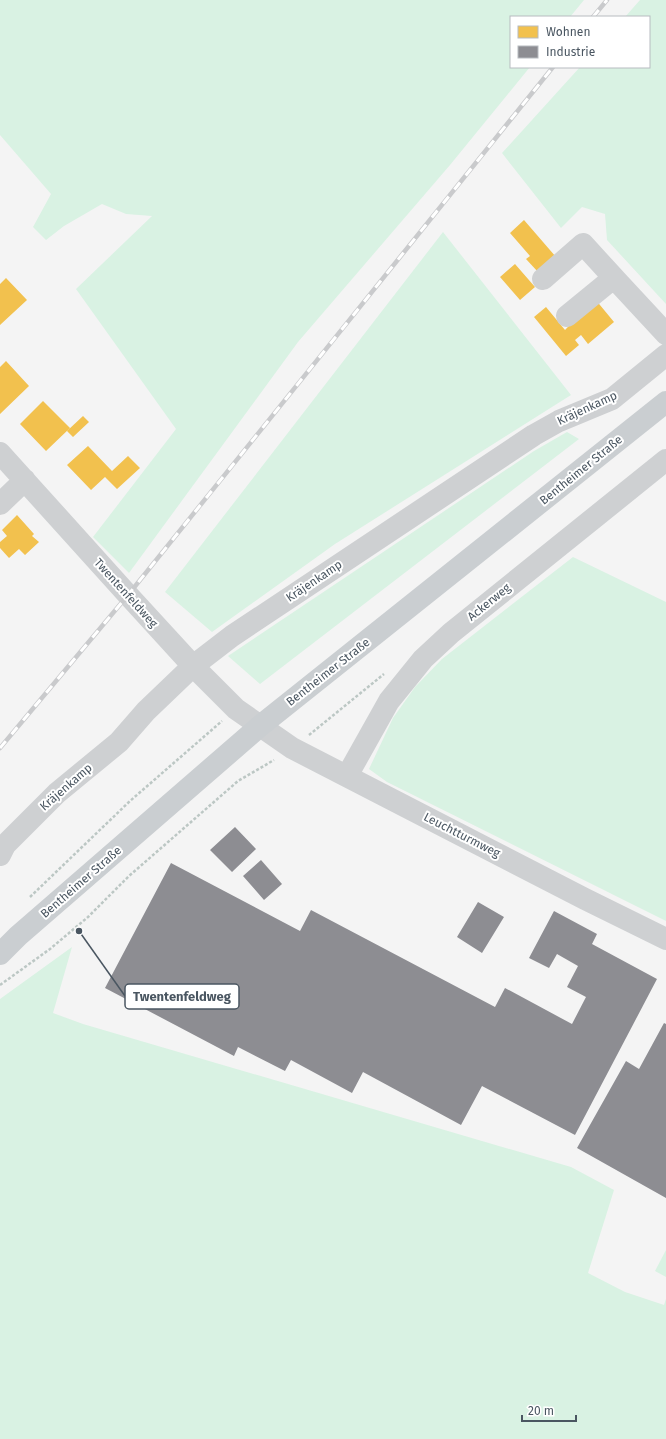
<svg xmlns="http://www.w3.org/2000/svg" width="666" height="1439" viewBox="0 0 666 1439" font-family="'Fira Sans',sans-serif">
<rect width="100%" height="100%" fill="#f4f4f4"/>
<path fill="#d9f2e3" d="M 0,0 L 584,0 L 570,17 L 511,17 L 511,67 L 530,67 L 450,165 L 298,342 L 129,573 L 93,537 L 176,429 L 76,289 L 152,216 L 126,214 L 102,204 L 64,226 L 46,240 L 33,227 L 51,194 L 0,135 Z
M 640,0 L 666,0 L 666,304 L 607,240 L 605,214 L 582,207 L 561,228 L 502,153 L 580,67 L 649,67 L 649,17 L 625,17 Z
M 443,232 L 571,395 L 335,544 L 212,632 L 165,592 Z
M 567,432 L 579,439 L 260,684 L 228,656 L 534,451 Z
M 573,557 L 666,602 L 666,921 L 387,782 L 369,769 L 393,718 L 415,687 L 442,659 Z
M 72,947 L 53,1013 L 83,1024 L 571,1167 L 614,1190 L 588,1273 L 625,1292 L 664,1305 L 666,1299 L 666,1439 L 0,1439 L 0,999 Z
M 666,1250 L 666,1277 L 655,1271 Z"/>
<path fill="#f2c14e" d="M 524,220 L 556,257 L 538,272 L 526,259 L 530,256 L 510,233 Z
M 515,264 L 535,287 L 520,300 L 500,277 Z
M 6,278 L 27,300 L 0,325 L 0,284 Z
M 595,299 L 614,322 L 588,344 L 581,335 L 575,340 L 579,345 L 566,356 L 534,317 L 546,307 L 565,330 Z
M 6,361 L 29,386 L 0,414 L 0,367 Z
M 43,401 L 70,428 L 46,451 L 20,424 Z
M 83,416 L 89,422 L 73,437 L 67,431 Z
M 88,446 L 112,471 L 128,456 L 140,468 L 117,489 L 105,477 L 91,490 L 67,465 Z
M 17,515 L 34,534 L 32,536 L 39,542 L 25,555 L 19,549 L 9,558 L 0,548 L 0,542 L 7,536 L 2,530 Z"/>
<path fill="#8d8d92" d="M 235,827 L 256,849 L 232,872 L 210,850 Z
M 261,860 L 282,884 L 264,900 L 243,876 Z
M 171,863 L 300,931 L 311,910 L 495,1007 L 505,988 L 572,1024 L 586,997 L 567,987 L 578,966 L 557,954 L 549,968 L 529,958 L 554,911 L 597,934 L 592,944 L 657,979 L 575,1135 L 482,1086 L 461,1125 L 363,1072 L 352,1093 L 291,1060 L 285,1071 L 238,1047 L 234,1056 L 105,988 Z
M 478,902 L 504,917 L 482,953 L 457,937 Z
M 664,1023 L 666,1024 L 666,1198 L 577,1148 L 626,1061 L 639,1069 Z"/>
<g fill="none" stroke-linecap="round" stroke-linejoin="round">
<path stroke="#bcc7c4" stroke-width="2.5" stroke-dasharray="3 2" stroke-linecap="butt" d="M 309,735 L 384,674
M 30,897 L 130,801 L 222,721
M 0,985 L 50,949 L 88,917 L 129,876 L 238,781 L 274,760"/>
<path stroke="#ced0d2" stroke-width="22" d="M 543,279 L 583,244 L 615,279
M 567,316 L 611,280 L 615,279 L 666,334
M 0,453 L 128,595 L 193,666 L 236,709 L 292,748 L 585,899 L 666,939
M 0,504 L 25,480
M 347,776 L 389,701 L 423,659 L 451,633 L 666,460
M 0,855 L 5,845 L 57,793 L 119,742 L 146,711 L 193,666 L 232,636 L 534,435 L 559,421 L 612,399 L 666,355"/>
<path stroke="#caced1" stroke-width="22" d="M 0,954 L 18,936 L 260,726 L 666,402"/>
<g stroke="#c9cacc" stroke-width="4.5">
<path id="rail" d="M 593,17 L 607,0
M 0,748 L 128,595 L 553,67"/>
</g>
<use href="#rail" stroke="#fff" stroke-width="3" stroke-dasharray="9" stroke-linecap="butt"/>
</g>
<g text-anchor="middle" stroke-width="4" stroke-linejoin="round" paint-order="stroke">
<g font-size="12" fill="#4a5661" stroke="#fff">
<text transform="translate(587 408) rotate(-25)" y="4">Kräjenkamp</text>
<text transform="translate(581 470) rotate(-39)" y="4">Bentheimer Straße</text>
<text transform="translate(314 581) rotate(-34)" y="4">Kräjenkamp</text>
<text transform="translate(126 593) rotate(48)" y="4">Twentenfeldweg</text>
<text transform="translate(489 602) rotate(-39)" y="4">Ackerweg</text>
<text transform="translate(328 672) rotate(-38)" y="4">Bentheimer Straße</text>
<text transform="translate(66 787) rotate(-41)" y="4">Kräjenkamp</text>
<text transform="translate(462 835) rotate(27)" y="4">Leuchtturmweg</text>
<text transform="translate(81 882) rotate(-41)" y="4">Bentheimer Straße</text>
</g>
</g>
<path fill="none" stroke="#4a5661" stroke-width="1.5" d="M79 931L125 996"/>
<circle fill="#4a5661" stroke="#fff" stroke-width="1.5" cx="79" cy="931" r="4"/>
<rect fill="#fff" stroke="#4a5661" stroke-width="1.5" x="125" y="984" width="114" height="25" rx="4"/>
<g font-size="13" text-anchor="middle" font-weight="bold" fill="#4a5661">
<text x="182" y="1001">Twentenfeldweg</text>
</g>
<rect x="510" y="16" width="140" height="52" fill="#ffffff" stroke="#b7bbc0"/>
<rect x="518" y="26" width="20" height="12" fill="#f2c14e" stroke="#b7bbc0"/>
<text x="546" y="36" font-size="12" fill="#4a5661">Wohnen</text>
<rect x="518" y="46" width="20" height="12" fill="#8d8d92" stroke="#b7bbc0"/>
<text x="546" y="56" font-size="12" fill="#4a5661">Industrie</text>
<path d="M522 1415v6h54v-6" fill="none" stroke="#4a5661" stroke-width="2"/>
<text x="528" y="1415" font-size="12" fill="#4a5661" stroke="#ffffff" stroke-width="3" paint-order="stroke">20 m</text>
</svg>
